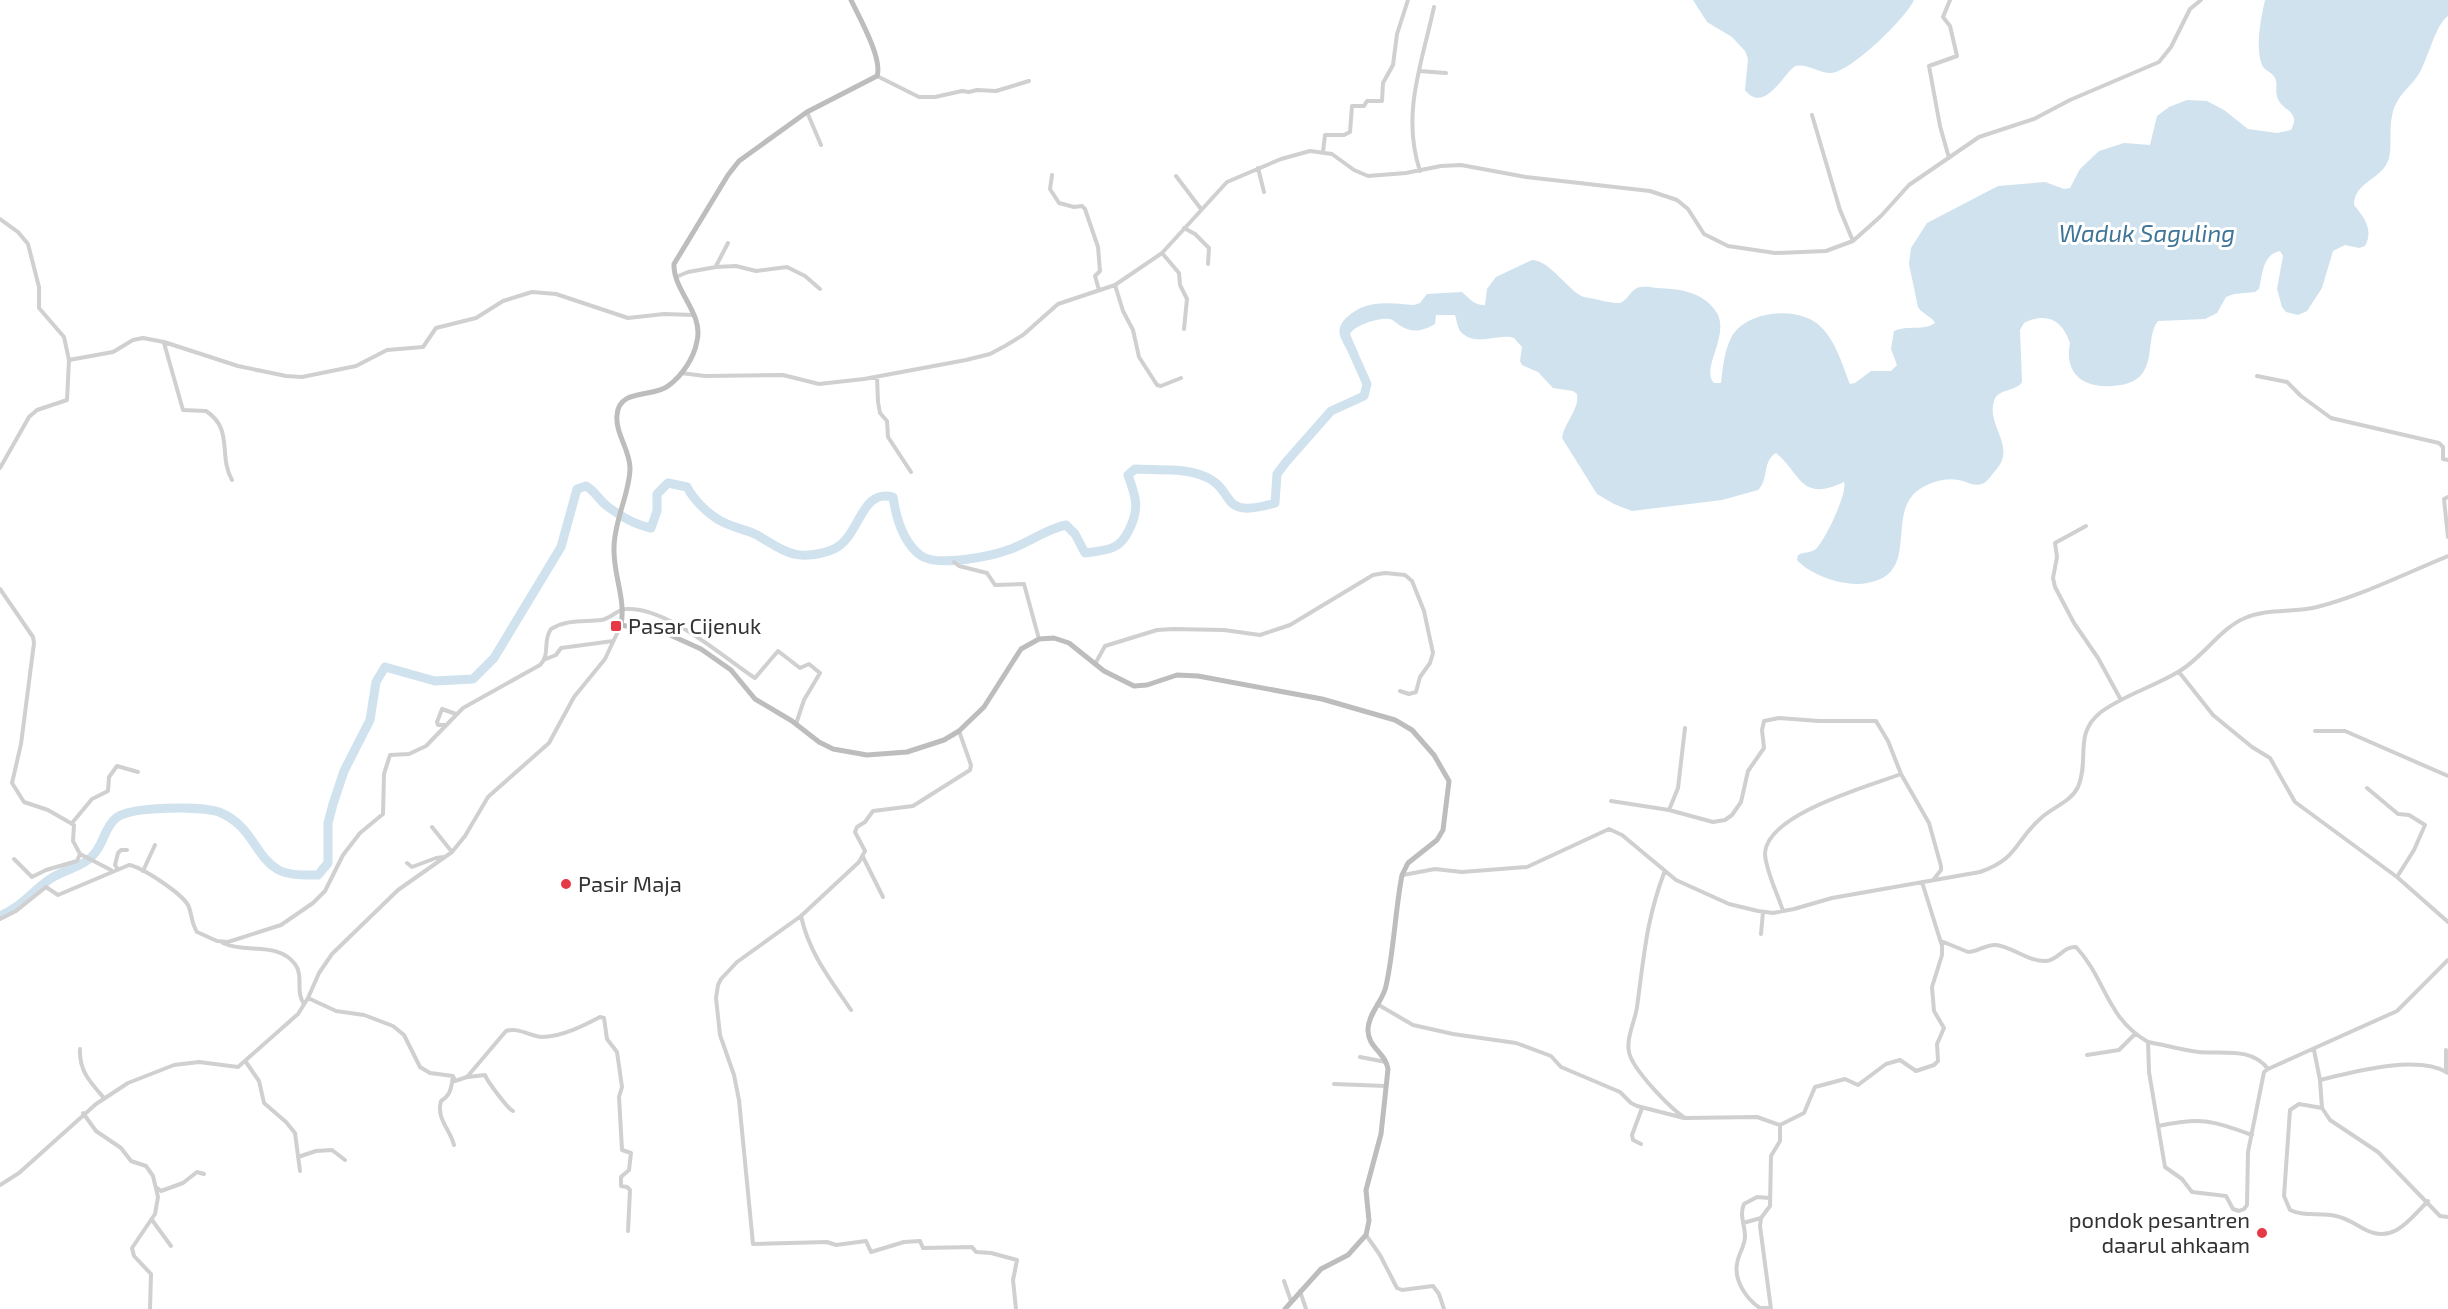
<svg xmlns="http://www.w3.org/2000/svg" width="2448" height="1309" viewBox="0 0 2448 1309" font-family="'Exo 2',sans-serif">
<rect width="100%" height="100%" fill="#fff"/>
<path fill="#cfe2ee" d="M 1693,0 L 1914,0 C 1906,18 1851,72 1831,73 C 1819,73 1807,63 1795,66 C 1782,76 1764,114 1745,90 L 1748,59 L 1745,51 L 1732,37 L 1707,22 Z
M 2265,0 L 2448,0 L 2448,16 C 2436,24 2429,55 2421,70 C 2412,88 2397,92 2392,116 C 2389,130 2392,145 2389,158 C 2383,180 2354,181 2354,205 C 2364,217 2374,230 2365,246 L 2359,248 L 2345,245 L 2333,251 L 2322,288 L 2307,311 L 2298,315 L 2286,312 L 2282,307 L 2277,289 L 2283,256 L 2280,251 C 2262,255 2263,274 2259,289 L 2255,292 L 2234,294 L 2226,297 L 2217,313 L 2205,319 L 2158,321 C 2147,335 2154,358 2142,374 C 2135,383 2123,385 2113,386 C 2083,388 2064,374 2070,343 C 2062,319 2046,312 2024,323 L 2020,330 L 2022,382 C 2016,392 1998,388 1994,401 C 1986,426 2017,446 1996,470 C 1992,474 1989,480 1984,483 C 1975,488 1967,481 1958,480 C 1943,477 1921,485 1912,496 C 1892,520 1913,567 1878,580 C 1867,584 1858,585 1846,583 C 1830,581 1808,572 1797,560 L 1798,555 C 1803,552 1811,553 1816,549 C 1825,540 1848,493 1844,482 C 1800,503 1801,473 1776,453 C 1762,461 1769,480 1758,490 L 1722,500 L 1632,511 L 1614,504 L 1597,494 L 1562,438 C 1564,423 1580,409 1577,394 L 1573,391 L 1553,388 L 1538,372 L 1522,365 L 1520,361 L 1522,347 L 1514,338 C 1498,333 1477,347 1462,333 C 1457,329 1457,320 1455,315 L 1436,315 L 1435,324 C 1421,332 1412,333 1399,325 C 1396,323 1394,320 1390,319 C 1380,317 1354,325 1350,334 L 1358,353 L 1354,357 L 1351,357 C 1348,350 1342,343 1340,335 C 1338,329 1341,323 1346,318 C 1366,299 1388,303 1414,305 L 1420,303 L 1427,294 L 1462,292 C 1469,298 1475,306 1485,305 L 1487,289 L 1496,277 L 1532,260 C 1549,259 1571,294 1584,297 C 1591,298 1614,304 1620,303 C 1628,300 1630,291 1637,288 C 1643,286 1650,287 1656,288 C 1680,289 1703,291 1717,313 C 1730,336 1700,369 1714,383 L 1721,383 C 1723,367 1724,352 1731,338 C 1745,310 1800,305 1821,327 C 1837,343 1842,365 1850,384 L 1855,383 L 1871,371 L 1891,371 L 1897,365 L 1891,349 L 1894,331 C 1907,325 1924,331 1935,323 C 1933,317 1922,314 1918,307 L 1909,264 L 1911,248 L 1927,223 L 1998,186 L 2045,182 L 2064,189 L 2070,188 L 2080,169 L 2099,151 L 2124,143 L 2150,145 L 2157,116 L 2169,107 L 2187,100 L 2207,101 L 2224,110 L 2248,129 L 2277,133 L 2291,130 C 2302,110 2280,111 2277,96 C 2275,90 2278,84 2275,78 C 2272,72 2265,71 2262,65 C 2255,47 2261,18 2265,0 Z"/>
<g fill="none" stroke-linecap="round" stroke-linejoin="round">
<path stroke="#cfe2ee" stroke-width="9" d="M 0,916 C 24,906 36,886 55,876 C 70,868 88,865 97,850 C 104,840 106,826 116,818 C 131,806 201,806 219,812 C 253,826 254,855 277,869 C 288,876 305,875 318,875 L 328,863 L 328,823 L 333,804 L 344,771 L 370,720 L 376,682 L 385,667 L 435,681 L 473,679 L 494,658 L 561,547 L 577,489 L 586,486 C 595,491 599,500 607,506 C 620,516 635,525 651,528 L 657,511 L 657,494 L 668,483 L 687,487 C 693,499 707,513 719,520 C 730,527 745,529 757,535 C 768,541 781,551 794,554 C 805,557 823,554 834,549 C 861,536 860,488 893,497 C 896,517 903,542 920,555 C 937,568 992,556 1011,549 C 1030,542 1046,529 1066,525 L 1075,534 L 1085,553 C 1094,552 1105,551 1114,547 C 1121,544 1126,536 1129,530 C 1140,508 1136,497 1128,475 L 1135,469 C 1155,470 1182,468 1201,475 C 1239,488 1215,521 1275,503 L 1277,474 L 1286,462 L 1331,411 L 1364,396 L 1367,384 L 1351,348"/>
<path stroke="#d0d0d0" stroke-width="4" d="M 1419,71 L 1446,73
M 877,76 L 919,97 L 935,97 L 962,91 L 969,92 L 977,90 L 996,91 L 1029,81
M 807,112 L 821,145
M 1812,115 L 1840,210 L 1853,241
M 1323,152 L 1325,135 L 1344,135 L 1350,132 L 1352,106 L 1364,106 L 1367,101 L 1382,101 L 1383,83 L 1393,65 L 1397,34 L 1408,0
M 1949,158 L 1940,126 L 1929,66 L 1957,56 L 1950,26 L 1943,17 L 1950,0
M 1258,168 L 1264,192
M 1420,171 C 1401,114 1422,63 1434,7
M 1052,175 L 1050,189 L 1059,203 L 1074,207 L 1082,206 L 1085,209 L 1098,247 L 1100,271 L 1095,276 L 1099,290
M 1176,176 L 1201,209
M 0,219 L 18,232 L 28,244 L 39,287 L 39,308 L 64,337 L 69,360
M 1184,228 L 1195,234 L 1209,248 L 1208,264
M 1162,253 L 1179,273 L 1180,285 L 1187,299 L 1184,329
M 716,266 L 728,243
M 676,277 L 688,272 L 716,267 L 736,266 L 756,271 L 787,267 L 805,276 L 820,289
M 1115,285 L 1123,311 L 1133,330 L 1139,357 L 1157,385 L 1161,386 L 1181,378
M 164,343 L 183,410 L 206,411 C 234,429 218,456 232,480
M 681,373 L 705,376 L 783,375 L 819,384 L 864,379 L 966,360 L 990,354 L 1005,346 L 1023,335 L 1058,304 L 1115,285 L 1162,253 L 1227,182 L 1281,159 L 1310,151 L 1332,154 L 1354,170 L 1368,176 L 1406,173 L 1441,166 L 1461,165 L 1526,177 L 1650,191 L 1677,200 L 1688,209 L 1704,234 L 1728,246 L 1775,253 L 1826,251 L 1853,241 L 1881,216 L 1909,185 L 1979,137 L 2034,119 L 2070,100 L 2159,62 L 2171,47 L 2190,9 L 2201,0
M 2257,376 L 2287,382 L 2301,396 L 2331,418 L 2439,443 L 2443,447 L 2443,459 L 2448,460
M 877,377 L 878,402 L 880,413 L 887,421 L 888,437 L 911,472
M 0,468 L 29,417 L 37,410 L 67,400 L 69,360 L 113,352 L 133,340 L 143,338 L 164,342 L 238,366 L 286,376 L 302,377 L 356,366 L 387,350 L 423,347 L 436,328 L 476,318 L 503,301 L 532,292 L 556,294 L 628,318 L 664,314 L 694,315
M 2448,497 L 2444,499 L 2448,537
M 2086,526 L 2055,543 L 2057,557 L 2053,578 L 2055,587 L 2074,623 L 2098,658 L 2121,700
M 954,562 L 959,566 L 987,573 L 995,585 L 1024,584 L 1039,639
M 0,589 L 33,637 L 34,643 L 21,744 L 12,783 L 24,802 L 48,810 L 74,825 L 73,841 L 80,854 L 111,870
M 546,659 L 556,655 L 561,648 L 613,641
M 1095,664 L 1105,646 L 1157,630 L 1173,629 L 1224,630 L 1260,635 L 1290,625 L 1373,575 L 1385,573 L 1405,575 L 1412,581 L 1424,611 L 1433,653 L 1430,663 L 1420,677 L 1416,692 L 1409,694 L 1400,691
M 2179,672 L 2213,715 L 2252,747 L 2270,758 L 2295,802 L 2397,877 L 2448,922
M 446,725 L 438,725 L 437,722 L 442,709 L 456,714
M 1685,728 L 1678,788 L 1669,810 L 1713,822 L 1725,820 L 1732,815 L 1741,802 L 1748,771 L 1764,748 L 1762,730 L 1764,721 L 1779,718 L 1819,721 L 1876,721 L 1888,741 L 1901,774 L 1929,823 L 1941,866 L 1941,870 L 1934,879
M 959,731 L 971,765 L 970,770 L 913,806 L 873,811 L 865,822 L 857,827 L 855,832 L 865,851 L 859,862 L 801,916 L 737,962 L 721,979 L 718,985 L 716,998 L 720,1035 L 734,1075 L 739,1100 L 753,1244 L 827,1242 L 836,1245 L 866,1241 L 871,1252 L 904,1242 L 920,1241 L 923,1248 L 972,1247 L 976,1252 L 991,1253 L 1017,1260 L 1013,1280 L 1016,1309
M 2315,731 L 2345,731 L 2448,776
M 2367,788 L 2398,814 L 2409,815 L 2425,825 L 2414,850 L 2397,877
M 1611,801 L 1669,810
M 72,823 L 92,799 L 108,791 L 109,777 L 117,766 L 138,772
M 432,827 L 452,852
M 863,857 L 883,897
M 14,859 L 32,877 L 46,870 L 77,861 L 80,854
M 407,863 L 412,867 L 436,858 L 444,857
M 117,868 L 115,865 L 118,853 L 121,850 L 127,850
M 143,871 L 155,845
M 1664,873 C 1646,921 1644,957 1637,1007 C 1635,1021 1626,1038 1629,1052 C 1632,1069 1670,1108 1685,1118 L 1757,1117 L 1780,1125 L 1804,1113 L 1815,1087 L 1845,1079 L 1858,1085 L 1886,1064 L 1900,1060 L 1916,1071 L 1934,1065 L 1938,1061 L 1937,1044 L 1944,1028 L 1934,1011 L 1932,987 L 1942,955 L 1942,946 L 1922,882
M 1403,875 L 1435,869 L 1462,872 L 1527,867 L 1609,829 L 1622,835 L 1676,880 L 1729,904 L 1758,911 L 1773,913 L 1794,909 L 1832,898 L 1980,872 C 2018,859 2015,841 2040,819 C 2052,807 2070,803 2078,787 C 2090,759 2073,734 2101,712 C 2124,695 2153,687 2178,672 C 2203,658 2219,629 2245,618 C 2268,608 2293,613 2317,607 C 2363,595 2404,574 2448,556
M 1783,911 C 1778,895 1765,869 1765,853 C 1767,814 1869,786 1901,774
M 801,916 C 809,953 830,979 851,1010
M 0,919 L 16,911 L 46,887 L 58,895 L 129,865 C 142,867 181,893 188,905 C 192,913 191,923 197,932 L 217,941 L 228,942 L 281,925 L 313,903 L 325,891 L 343,855 L 360,833 L 383,814 L 384,774 L 390,755 L 409,754 L 426,746 L 463,708 L 540,665 C 551,654 542,641 551,629 C 568,619 583,622 601,620 C 611,619 617,609 626,609 C 666,606 723,657 755,678 L 778,651 L 800,668 L 809,664 L 820,673 L 804,700 L 796,724
M 1761,934 L 1763,912
M 1941,941 L 1968,952 C 1978,952 1986,944 1996,945 C 2013,947 2029,962 2046,961 C 2058,960 2064,946 2076,947 C 2106,979 2106,1018 2148,1042 L 2149,1072 L 2165,1167 L 2182,1179 L 2192,1192 L 2226,1196 L 2233,1209 L 2239,1211 L 2244,1209 L 2247,1205 L 2248,1152 L 2264,1072 L 2268,1069 L 2397,1011 L 2448,960
M 223,943 C 246,954 277,941 295,964 C 304,976 295,992 304,1004
M 308,998 L 336,1011 L 364,1015 L 393,1026 L 404,1035 L 420,1067 L 430,1073 L 453,1076 L 455,1081 L 467,1077 L 506,1031 C 518,1027 530,1036 542,1037 C 561,1037 583,1026 600,1017 L 604,1018 L 607,1039 L 617,1052 L 622,1087 L 619,1097 L 622,1150 L 631,1153 L 629,1170 L 621,1177 L 621,1186 L 627,1187 L 630,1190 L 628,1231
M 1377,1004 L 1413,1025 L 1453,1034 L 1516,1043 L 1551,1056 L 1561,1067 L 1620,1092 L 1631,1103 L 1637,1106 L 1684,1118
M 2148,1042 C 2165,1045 2182,1050 2199,1052 C 2223,1054 2252,1047 2268,1069
M 80,1049 C 79,1071 90,1082 104,1098
M 2314,1050 L 2320,1080 L 2322,1108 L 2330,1120 L 2378,1152 L 2440,1216 L 2448,1217
M 2087,1055 L 2119,1050 L 2135,1034
M 1360,1057 L 1386,1062
M 246,1062 L 259,1081 L 264,1103 L 286,1122 L 295,1133 L 300,1171
M 2446,1072 L 2446,1050
M 453,1077 C 451,1088 451,1095 441,1101 C 436,1119 450,1129 454,1145
M 468,1077 L 485,1075 C 487,1081 508,1109 513,1111
M 2320,1080 C 2353,1072 2418,1054 2448,1073
M 1334,1084 L 1386,1086
M 2322,1108 L 2299,1104 L 2290,1110 L 2284,1196 L 2290,1210 C 2304,1217 2321,1212 2336,1216 C 2347,1218 2356,1225 2366,1230 C 2394,1244 2410,1219 2428,1201
M 83,1113 L 96,1131 L 121,1148 L 131,1161 L 146,1166 L 153,1176 L 158,1197 L 155,1214 L 132,1248 L 134,1256 L 151,1274 L 150,1309
M 2158,1126 C 2202,1117 2210,1120 2252,1135
M 1641,1144 L 1633,1140 L 1632,1135 L 1642,1108
M 298,1157 L 316,1151 L 332,1150 L 345,1160
M 0,1185 L 19,1173 L 96,1104 L 128,1083 L 174,1065 L 199,1062 L 238,1067 L 298,1014 L 308,998 L 319,973 L 332,954 L 398,890 L 452,852 L 465,836 L 488,797 L 549,743 L 574,697 L 605,659 L 621,625
M 156,1187 L 161,1191 L 183,1183 L 197,1172 L 204,1174
M 1770,1198 L 1757,1197 L 1744,1204 C 1739,1215 1745,1225 1745,1236 C 1745,1247 1738,1254 1737,1264 C 1734,1280 1746,1299 1760,1308 L 1771,1308
M 152,1220 L 171,1246
M 1743,1223 L 1761,1218
M 1366,1235 L 1380,1255 L 1397,1288 L 1402,1290 L 1433,1286 L 1439,1294 L 1444,1309
M 1284,1281 L 1291,1301
M 1300,1291 L 1306,1309
M 1771,1309 L 1760,1226 L 1761,1218 L 1770,1206 L 1771,1156 L 1780,1141 L 1780,1125"/>
<path stroke="#bdbdbd" stroke-width="5" d="M 851,0 C 859,17 883,59 877,76 L 807,112 L 739,161 L 728,175 L 674,264 C 673,291 704,313 697,341 C 694,358 682,376 668,386 C 653,398 619,388 617,415 C 615,433 630,450 630,468 C 630,493 614,520 614,548 C 613,574 626,599 621,625 L 668,634 L 701,649 L 731,670 L 755,699 L 792,721 L 819,742 L 833,749 L 867,755 L 907,752 L 944,740 L 959,731 L 984,707 L 1021,649 L 1039,639 L 1054,638 L 1069,643 L 1104,671 L 1134,686 L 1147,685 L 1177,675 L 1198,676 L 1322,699 L 1395,720 L 1412,730 L 1434,755 L 1449,781 L 1443,830 L 1437,840 L 1408,863 L 1402,875 C 1395,912 1394,950 1386,986 C 1383,1001 1369,1012 1368,1029 C 1367,1047 1386,1053 1388,1069 L 1381,1134 L 1366,1190 L 1369,1221 L 1366,1235 L 1348,1255 L 1321,1269 L 1285,1309"/>
</g>
<g fill="#e63946" stroke="#fff" stroke-width="2">
<rect x="610" y="620" width="12" height="12" rx="3"/>
<circle cx="566" cy="884" r="6"/>
<circle cx="2262" cy="1233" r="6"/>
</g>
<g text-anchor="middle" stroke-width="6" stroke-linejoin="round" paint-order="stroke">
<g font-size="22" fill="#333" stroke="#fff" text-anchor="start">
<text x="628" y="634">Pasar Cijenuk</text>
<text x="578" y="892">Pasir Maja</text>
<text x="2250" y="1228" text-anchor="end">pondok pesantren<tspan x="2250" dy="25">daarul ahkaam</tspan></text>
</g>
<g font-size="24" font-style="italic" fill="#3f7597" stroke="#fff">
<text x="2147" y="242">Waduk Saguling</text>
</g>
</g>
</svg>
